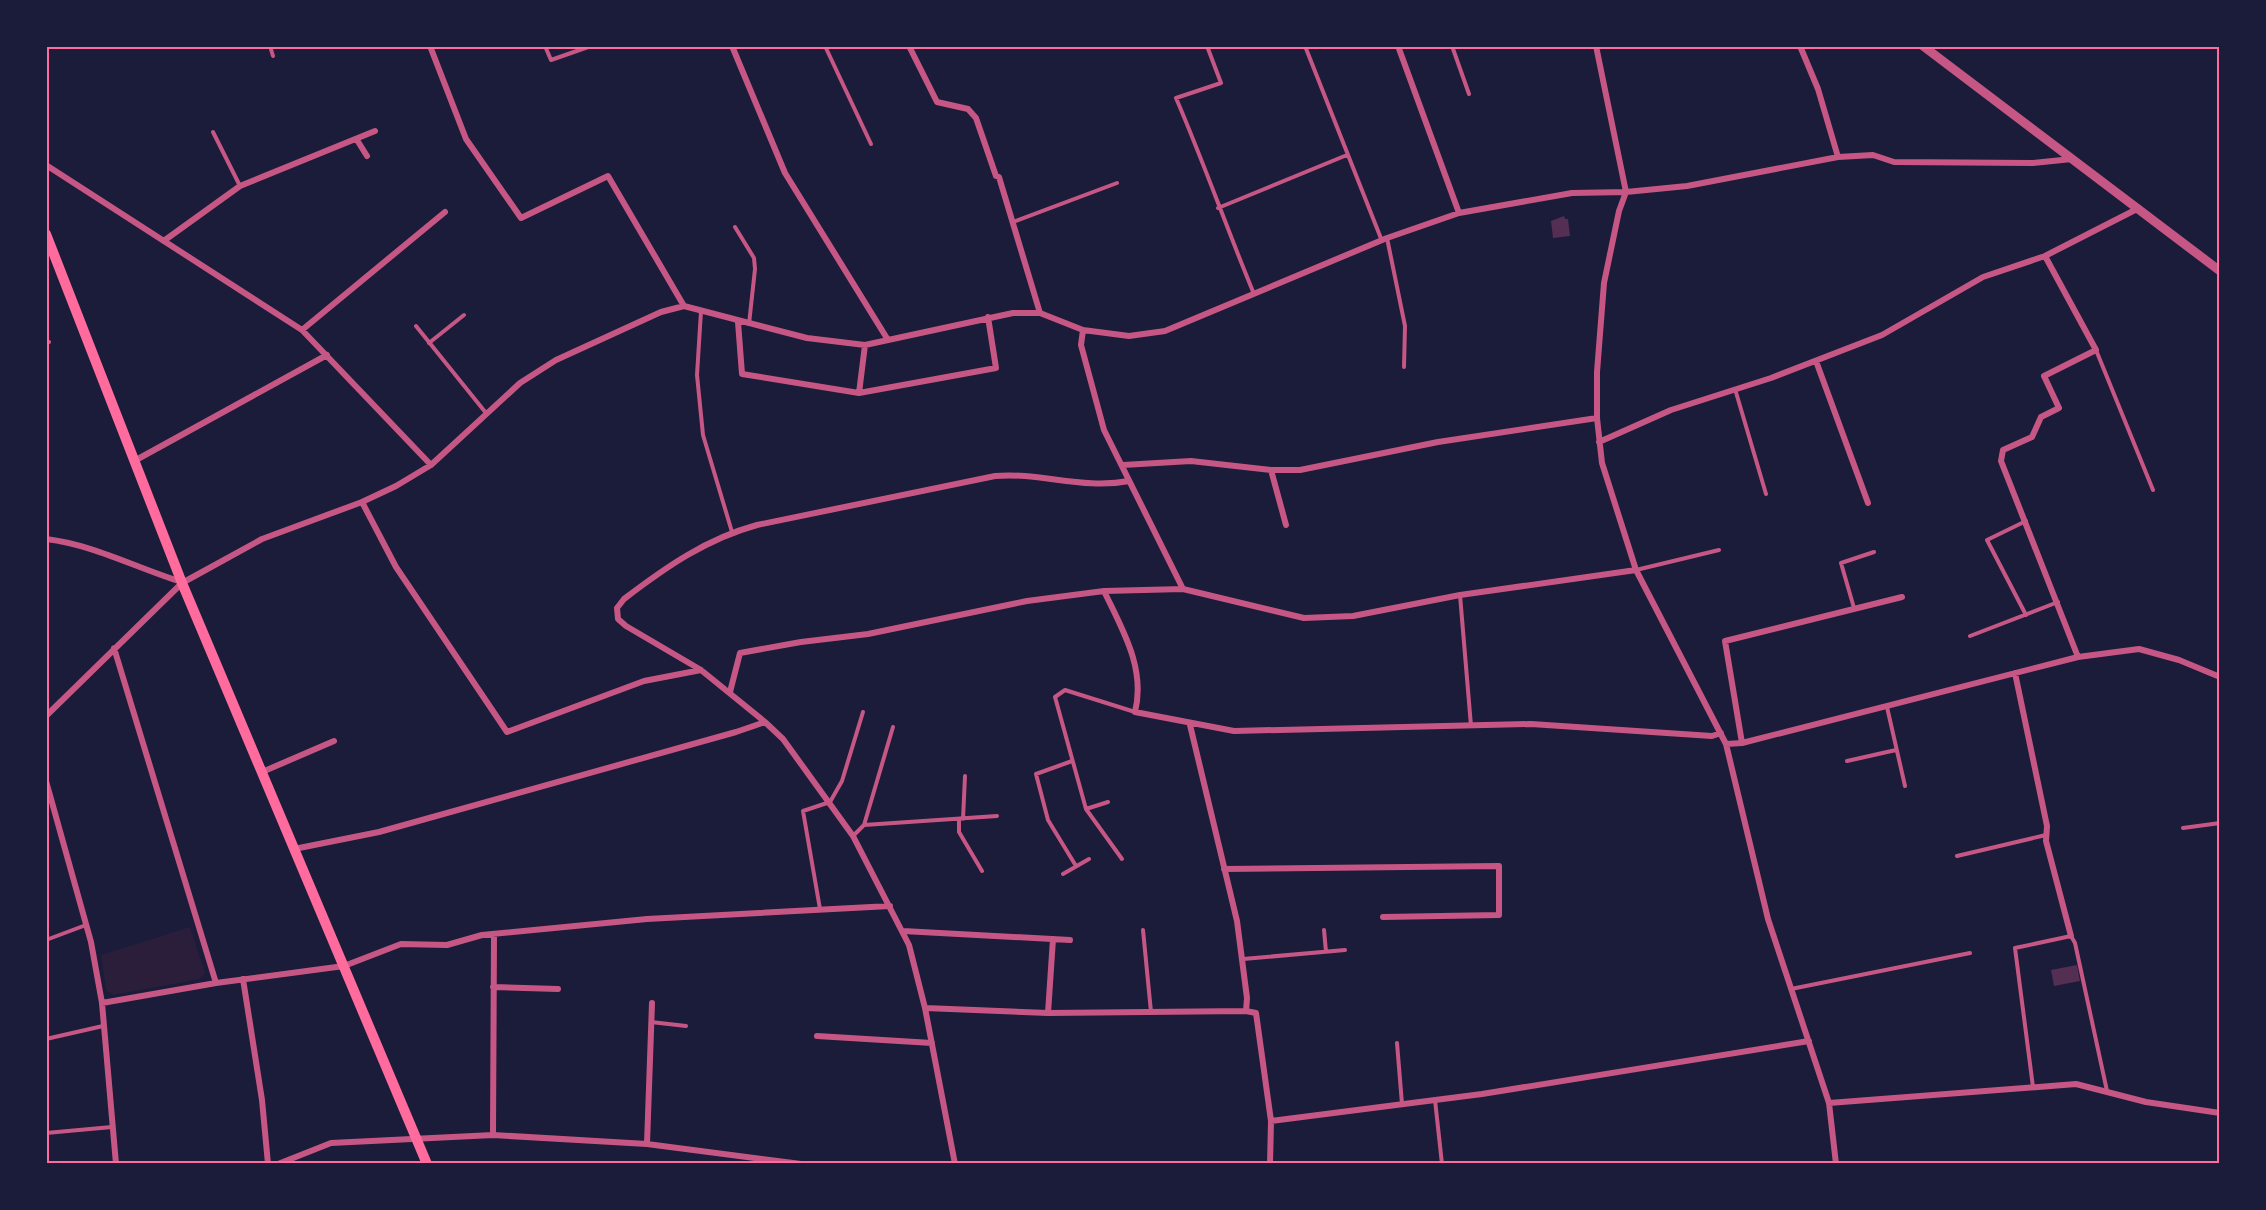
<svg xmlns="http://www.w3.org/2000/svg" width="2266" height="1210" viewBox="0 0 2266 1210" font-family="Lato,sans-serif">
<rect width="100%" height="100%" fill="#1b1b3a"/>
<path fill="#2a1e3b" d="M 190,927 L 205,973 L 200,979 L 113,995 L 106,990 L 101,955 Z"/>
<path fill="#542f53" d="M 1564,216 L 1565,219 L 1568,219 L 1570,236 L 1553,238 L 1551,221 Z
M 2077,965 L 2080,981 L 2054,986 L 2051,970 Z"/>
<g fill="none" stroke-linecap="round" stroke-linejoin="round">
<path stroke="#c65784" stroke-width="4" d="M 270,46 L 273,56
M 545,46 L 551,60 L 591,46
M 825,46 L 871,144
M 1207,46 L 1221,83 L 1176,98 C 1204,163 1227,229 1254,294
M 1305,46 L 1382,241
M 1452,46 L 1469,94
M 213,132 L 240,186
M 1218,208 L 1347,155
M 1013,222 L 1117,183
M 735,227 L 754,258 L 755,269 L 749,324
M 1387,238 L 1405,326 L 1404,367
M 701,311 L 697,375 L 703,435 L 732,532
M 416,326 L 486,413
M 46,343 L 49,342
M 429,343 L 464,315
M 2096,350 L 2153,490
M 1735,389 L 1766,494
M 1636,570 L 1719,550
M 1460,595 L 1471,726
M 1854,608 L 1841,563 L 1874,552
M 2026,615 L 1987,540 L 2026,521
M 1970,636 L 2058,602
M 1887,707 L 1905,786
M 1072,761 L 1036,774 L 1048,820 L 1076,866
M 1847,761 L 1896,750
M 1086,809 L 1108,802
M 959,819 L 959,832 L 982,871
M 963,819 L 965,776
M 864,825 L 997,816
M 2183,828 L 2220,823
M 853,836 L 864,825 L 893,727
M 1957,856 L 2046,835
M 1122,859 L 1086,809 L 1055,697 L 1065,690 L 1135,712
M 1063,874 L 1089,859
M 820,909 L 803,811 L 830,802 L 842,781 L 863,712
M 1143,930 L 1151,1012
M 1324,930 L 1326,952
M 46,940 L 86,925
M 1243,959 L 1345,950
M 1791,989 L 1970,953
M 651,1022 L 686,1026
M 46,1039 L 103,1026
M 1397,1043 L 1402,1104
M 2033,1087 L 2015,948 L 2071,936 L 2075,943 L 2107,1091
M 1435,1100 L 1442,1164
M 46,1133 L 112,1127"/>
<path stroke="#c65784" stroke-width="6" d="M 430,46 L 466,139 L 521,218 L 608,176 L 684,306
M 732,46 L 785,173 L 888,340
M 909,46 L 937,102 L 968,109 L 976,118 L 996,176 L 999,177 L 1040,313
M 1398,46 L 1459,213
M 1596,46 L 1626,192 L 1619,211 L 1604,283 L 1597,372 L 1597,418 L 1602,463 L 1636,570 L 1726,744 L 1768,919 L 1829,1103 L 1836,1164
M 1800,46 L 1818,89 L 1838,157
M 357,140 L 367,156
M 46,165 L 302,330 L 431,465
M 165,240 L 240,186 L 375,131
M 2045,256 L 2096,350 L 2044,376 L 2059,408 L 2041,417 L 2032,437 L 2003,450 L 2001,461 L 2078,657
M 738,322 L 742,374 L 859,393 L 996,368 L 988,317
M 302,330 L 445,212
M 1083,330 L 1081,345 L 1104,430 L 1183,589
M 1816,361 L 1868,503
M 859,393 L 865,345
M 1599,442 L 1671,410 L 1771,378 L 1882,335 L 1983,277 L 2045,256 L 2139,208
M 136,460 L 327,355
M 1123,465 L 1191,461 L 1271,470 L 1300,470 L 1438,442 L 1597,418
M 1271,470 L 1286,525
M 362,502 L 396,567 L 507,732 L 644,681 L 701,670
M 46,539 C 95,545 136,568 182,582
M 1104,591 C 1122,629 1146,668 1135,712 L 1234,731 L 1531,724 L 1712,736 L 1721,733
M 114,648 L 216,983
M 2015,673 L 2047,826 L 2046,841 L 2071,936
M 730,692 L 740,653 L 801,642 L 868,634 L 1027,601 L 1104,591 L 1183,589 L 1304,618 L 1353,616 L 1460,595 L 1636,570
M 46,716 L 182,583 L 262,539 L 362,502 L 396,486 L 431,465 L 520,383 L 556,360 L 661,312 L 684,306 L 807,338 L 865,345 L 1013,313 L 1040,313 L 1083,330 L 1129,336 L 1165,331 L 1387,238 L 1459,213 L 1572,193 L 1626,192 L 1687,186 L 1838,157 L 1873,155 L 1894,162 L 2033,163 L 2072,159
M 1190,725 L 1237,921 L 1247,998 L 1246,1011
M 1742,743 L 1725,641 L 1902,597
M 1726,744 L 1742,743 L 2078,657 L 2139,649 L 2179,660 L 2220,677
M 262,772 L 334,741
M 46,781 L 91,942 L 102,1003 L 116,1164
M 294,849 L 379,832 L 736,732 L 765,722
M 1224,869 L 1499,866 L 1499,915 L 1383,917
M 903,931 L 1070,940
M 243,979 L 262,1100 L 268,1164
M 493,987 L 558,989
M 102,1003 L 216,983 L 344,966 L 401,944 L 447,945 L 482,935 L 647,919 L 890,906
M 925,1008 L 1048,1013 L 1246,1011 L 1256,1013 L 1271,1121 L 1270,1164
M 1048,1013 L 1053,939
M 817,1036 L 932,1043
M 1829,1103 L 2076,1084 L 2146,1102 L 2220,1113
M 1271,1121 L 1482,1094 L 1809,1041
M 493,1135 L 494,936
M 647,1144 L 652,1003
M 278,1164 L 331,1143 L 493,1135 L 647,1144 L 801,1164
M 955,1164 L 925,1008 L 909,945 L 853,836 L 783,739 L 765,722 L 701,670 L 626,626 L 618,619 L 617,608 L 624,599 C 666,567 706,539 757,525 L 995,476 C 1040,472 1083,490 1129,481"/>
<path stroke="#c65784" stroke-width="9" d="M 1923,46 L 2220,271"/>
<path stroke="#ff6b9d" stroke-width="10" d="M 46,234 L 182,583 L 427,1164"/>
</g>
<rect width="2266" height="1210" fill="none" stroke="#1b1b3a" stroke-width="96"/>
<rect x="48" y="48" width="2170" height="1114" fill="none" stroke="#ff6b9d" stroke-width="2"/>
</svg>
